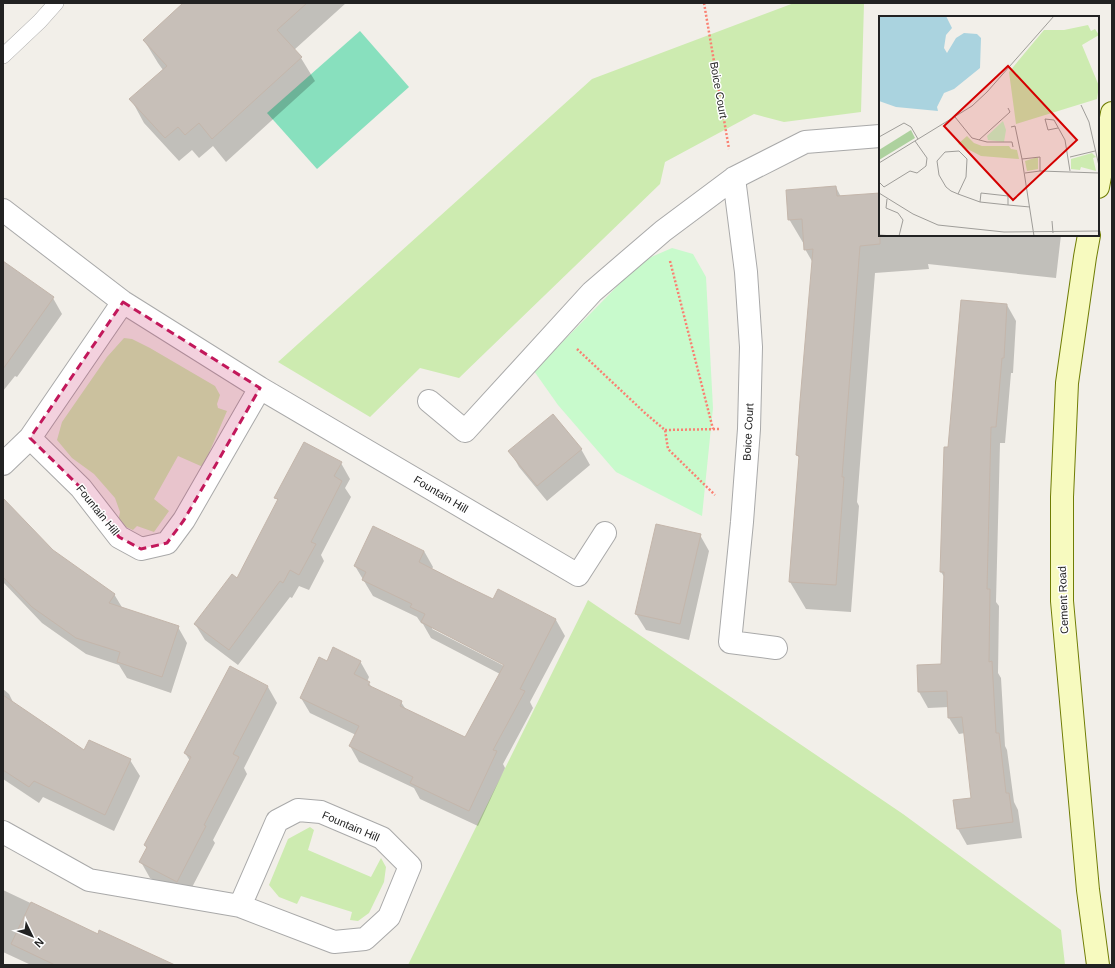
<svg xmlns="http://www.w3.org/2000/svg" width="1115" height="968" viewBox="0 0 1115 968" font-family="Helvetica,sans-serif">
<rect width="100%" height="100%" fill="#f2efe9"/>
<path fill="#cdebb0" d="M 794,3 L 864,3 L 861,112 L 784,122 L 754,114 L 665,162 L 660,184 L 459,378 L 420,368 L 370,417 L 278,362 L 592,79 Z
M 124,338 L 132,339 L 150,348 L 215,386 L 220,395 L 217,404 L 218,408 L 227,411 L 203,467 L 178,456 L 154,499 L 169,511 L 154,532 L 137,526 L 133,530 L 119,524 L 119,517 L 120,512 L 115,498 L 94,474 L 72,458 L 57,440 L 62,422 L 107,357 Z
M 588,600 L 903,814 L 1061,930 L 1065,965 L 408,965 Z
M 310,827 L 314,830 L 308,850 L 371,877 L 381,858 L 386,867 L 384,882 L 369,913 L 358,921 L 350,920 L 352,912 L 301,896 L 297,904 L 279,897 L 269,885 L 288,839 Z"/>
<path fill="#c8facc" d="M 672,248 L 693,254 L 706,277 L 713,408 L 702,516 L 616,472 L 558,405 L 534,371 L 642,261 Z"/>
<path fill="#88e0be" d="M 360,31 L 409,87 L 317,169 L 267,113 Z"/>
<path fill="#0003" fill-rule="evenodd" d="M 184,3 L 346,3 L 294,50 L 301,58 L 315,81 L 226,162 L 213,146 L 199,158 L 192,150 L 179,161 L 144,123 L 131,99 L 163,70 L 158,63 L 144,40 Z
M 836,187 L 841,197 L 880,194 L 880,235 L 1061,235 L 1056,278 L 928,264 L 929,269 L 875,273 L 857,502 L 859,506 L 851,612 L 806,609 L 790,582 L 800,459 L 797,455 L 813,263 L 805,249 L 805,246 L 789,219 Z
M 3,262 L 53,298 L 62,314 L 17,377 L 15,376 L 3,391 Z
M 1007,305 L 1016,321 L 1013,373 L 1011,373 L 1005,443 L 1000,443 L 996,602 L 999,606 L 998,673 L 1001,678 L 1005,746 L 1007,750 L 1014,802 L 1018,810 L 1022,838 L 967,845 L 958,829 L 954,801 L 973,799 L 965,733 L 959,734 L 949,718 L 949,707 L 928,708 L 919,692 L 918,666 L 942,665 L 945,578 L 941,572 L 949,448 Z
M 581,449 L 590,465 L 547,501 L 519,467 L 510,451 Z
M 341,463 L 350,479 L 345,488 L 351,497 L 321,555 L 324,561 L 309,590 L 299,586 L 292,598 L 290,597 L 238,665 L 205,640 L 195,624 L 237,579 L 278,501 L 276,498 Z
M 3,511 L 52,551 L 114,594 L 123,609 L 178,627 L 187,643 L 171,693 L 127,678 L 119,665 L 86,654 L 42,623 L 3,582 Z
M 700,535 L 709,551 L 689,640 L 646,630 L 636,614 Z
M 424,551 L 433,567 L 432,569 L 494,601 L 499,591 L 556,620 L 565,636 L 530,702 L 533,708 L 503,764 L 505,768 L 478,826 L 420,799 L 414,788 L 359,762 L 350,746 L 356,735 L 310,713 L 301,698 L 327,663 L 360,661 L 369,677 L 367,682 L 369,683 L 372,688 L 401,702 L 407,711 L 465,738 L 500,674 L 431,638 L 423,624 L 421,623 L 417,617 L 373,596 L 355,566 ZM 432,627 L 509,666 L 508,668 L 432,629 Z
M 230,668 L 268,687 L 277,703 L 244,768 L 247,774 L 213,840 L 215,843 L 187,897 L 150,878 L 141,862 L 147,849 L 145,845 L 190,761 L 185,753 Z
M 3,689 L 9,694 L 14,704 L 84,752 L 90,741 L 130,760 L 140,776 L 114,831 L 43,797 L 39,803 L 3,779 Z
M 3,890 L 98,935 L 171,965 L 31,965 L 3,952 Z"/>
<path fill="#c7bfb8" stroke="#c4b6ab" d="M 183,3 L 307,3 L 277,30 L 302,57 L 212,139 L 199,123 L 185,135 L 178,127 L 165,138 L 129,99 L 167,66 L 143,40 Z
M 836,186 L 837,196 L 880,193 L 880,244 L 860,246 L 842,477 L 844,477 L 836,585 L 789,582 L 799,456 L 796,455 L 800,401 L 813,249 L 804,250 L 802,219 L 788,220 L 786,190 Z
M 3,261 L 54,297 L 3,369 Z
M 961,300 L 1007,304 L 1004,358 L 1002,358 L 996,427 L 991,427 L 987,589 L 990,589 L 989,662 L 992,661 L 996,733 L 999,733 L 1006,793 L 1009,793 L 1013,822 L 957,829 L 953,800 L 971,798 L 962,717 L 948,718 L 947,691 L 918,692 L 917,665 L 941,664 L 944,572 L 940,572 L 944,447 L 948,447 Z
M 553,414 L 582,449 L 537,486 L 508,451 Z
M 304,442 L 342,462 L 334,476 L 342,481 L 311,542 L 316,544 L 299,575 L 290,570 L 283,583 L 280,581 L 229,650 L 194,624 L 232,574 L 237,578 L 278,499 L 274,498 Z
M 3,498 L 53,550 L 115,594 L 109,603 L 179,626 L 162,677 L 117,662 L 120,652 L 76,638 L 32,607 L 3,577 Z
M 656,524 L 701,534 L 680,624 L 635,614 Z
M 373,526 L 424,551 L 419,562 L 456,581 L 493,599 L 498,589 L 556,619 L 520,689 L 525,691 L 493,750 L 497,751 L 469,811 L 410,783 L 413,777 L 349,746 L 359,726 L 300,698 L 319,657 L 327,661 L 333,647 L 361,661 L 354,674 L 370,682 L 368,685 L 402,701 L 400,706 L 465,737 L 504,665 L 421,622 L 425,614 L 410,607 L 412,604 L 362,580 L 366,572 L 354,566 Z
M 230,666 L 268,686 L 233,754 L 239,757 L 204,825 L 206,826 L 177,882 L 139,862 L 147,847 L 144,845 L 191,757 L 184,753 Z
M 3,695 L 84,750 L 89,740 L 131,759 L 105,815 L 34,781 L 29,787 L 3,770 Z
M 31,902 L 98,934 L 99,930 L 175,965 L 55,965 L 11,944 Z"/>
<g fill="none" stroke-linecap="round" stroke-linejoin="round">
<g stroke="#a9a9a9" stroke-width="16">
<path id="lane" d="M 3,56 L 40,21 L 56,3"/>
</g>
<g stroke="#a9a9a9" stroke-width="24">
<path id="street" d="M 734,178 L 746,272 L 751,347 L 749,429 L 742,522 L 730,642 L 776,648
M 3,210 L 123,302 L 260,388 L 578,575 L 605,533
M 429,401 L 465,431 L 592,292 L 663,231 L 734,178 L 805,142 L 880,136
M 30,438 L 81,488 L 119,537 L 141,549 L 167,543 L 184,520 L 260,388
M 3,464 L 30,438 L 123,302
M 3,832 L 89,880 L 240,906 L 334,942 L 365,939 L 389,917 L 410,866 L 382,838 L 321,812 L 298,810 L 277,821 L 240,906"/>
</g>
<g stroke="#707d05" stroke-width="24">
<path id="secondary" d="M 1098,187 L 1112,113
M 1089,235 L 1085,257 L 1067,383 L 1062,497 L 1062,601 L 1088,890 L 1098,965"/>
</g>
<path stroke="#fa8072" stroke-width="2.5" stroke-dasharray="2 2" stroke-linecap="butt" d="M 704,3 L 729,149
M 670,261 L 713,429
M 577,349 L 645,413 L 665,430 L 668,449 L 715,495
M 665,430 L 721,429"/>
<use href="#lane" stroke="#fff" stroke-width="15"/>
<use href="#street" stroke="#fff" stroke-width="22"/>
<use href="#secondary" stroke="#f7fabf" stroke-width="22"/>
</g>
<path fill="#c2185b" fill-opacity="0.2" stroke="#c2185b" stroke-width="3" stroke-dasharray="8 5" stroke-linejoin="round" d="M 123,302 L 260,388 L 184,520 L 167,543 L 141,549 L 119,537 L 81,488 L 30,438 Z"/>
<g text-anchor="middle" stroke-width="3" stroke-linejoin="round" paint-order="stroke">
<g font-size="11" fill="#222" stroke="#fff">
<text transform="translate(719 90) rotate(80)" y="4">Boice Court</text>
<text transform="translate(748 432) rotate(-87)" y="4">Boice Court</text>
<text transform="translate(441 494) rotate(31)" y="4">Fountain Hill</text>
<text transform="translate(98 510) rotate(51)" y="4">Fountain Hill</text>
<text transform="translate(1063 600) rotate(-92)" y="4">Cement Road</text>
<text transform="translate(351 826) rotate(23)" y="4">Fountain Hill</text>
</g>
</g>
<g transform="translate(879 16)">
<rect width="220" height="220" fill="#f2efe9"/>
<path d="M 209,9 L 212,15 L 216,13 L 220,19 L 203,29 L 220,70 L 218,83 L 137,108 L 130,56 L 165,14 L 185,14 ZM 88,120 L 95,127 L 103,130 L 130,130 L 132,133 L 138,134 L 140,143 L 102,140 L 79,128 ZM 213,137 L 217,141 L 214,142 L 217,155 L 202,151 L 201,154 L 192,153 L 192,143 ZM 159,141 L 159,153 L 148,155 L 146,145 Z" fill="#cdebb0"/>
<path d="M 32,114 L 36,122 L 0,144 L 0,134 Z" fill="#add19e"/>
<path d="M 124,105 L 127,114 L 125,126 L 109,124 L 108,120 Z" fill="#c8facc"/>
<path d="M 0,0 L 67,0 L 73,12 L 67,19 L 65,32 L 68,37 L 77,22 L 85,17 L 98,18 L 102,22 L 101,52 L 75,73 L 65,77 L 58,91 L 59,95 L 17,91 L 0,85 Z" fill="#aad3df"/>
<path fill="none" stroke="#9f9d99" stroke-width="1" d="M 202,89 L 210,106 L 220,150M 76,101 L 93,122 L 108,126 L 133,126 L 134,131M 132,111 L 136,110 L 143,143 L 155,220M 179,112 L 169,114 L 166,103 L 175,104 L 186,124 L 191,155M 0,121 L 25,107 L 32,111 L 39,123M 100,124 L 131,96 L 129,92M 191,141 L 216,135M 143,143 L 161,141 L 161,155M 0,147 L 93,90 L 108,76 L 175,0M 146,157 L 161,155 L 220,157M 0,166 L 5,171 L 31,155 L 38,157 L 47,150 L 48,142 L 36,125M 0,177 L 34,198 L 59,209 L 125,216 L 220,215M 79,178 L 87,161 L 88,143 L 80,135 L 66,136 L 58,145 L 60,159 L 67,171 L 72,175 L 79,178 L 101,186M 8,183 L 7,192 L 19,197 L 24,204 L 20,220M 129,189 L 129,180 L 102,177 L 101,186 L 129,189 L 151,191M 173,205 L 174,217M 0,219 L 15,220"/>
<path fill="#d40000" fill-opacity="0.15" stroke="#d40000" stroke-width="2" d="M 129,50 L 198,124 L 134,184 L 65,110 Z"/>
<rect width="220" height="220" fill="none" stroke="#222" stroke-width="2"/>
</g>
<rect width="1115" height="968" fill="none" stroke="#222222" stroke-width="8"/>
<g transform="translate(32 936) rotate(133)" stroke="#ffffff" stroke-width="3" paint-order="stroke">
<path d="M0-3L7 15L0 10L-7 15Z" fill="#222222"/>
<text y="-6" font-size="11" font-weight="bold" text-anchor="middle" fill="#222222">N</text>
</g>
</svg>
